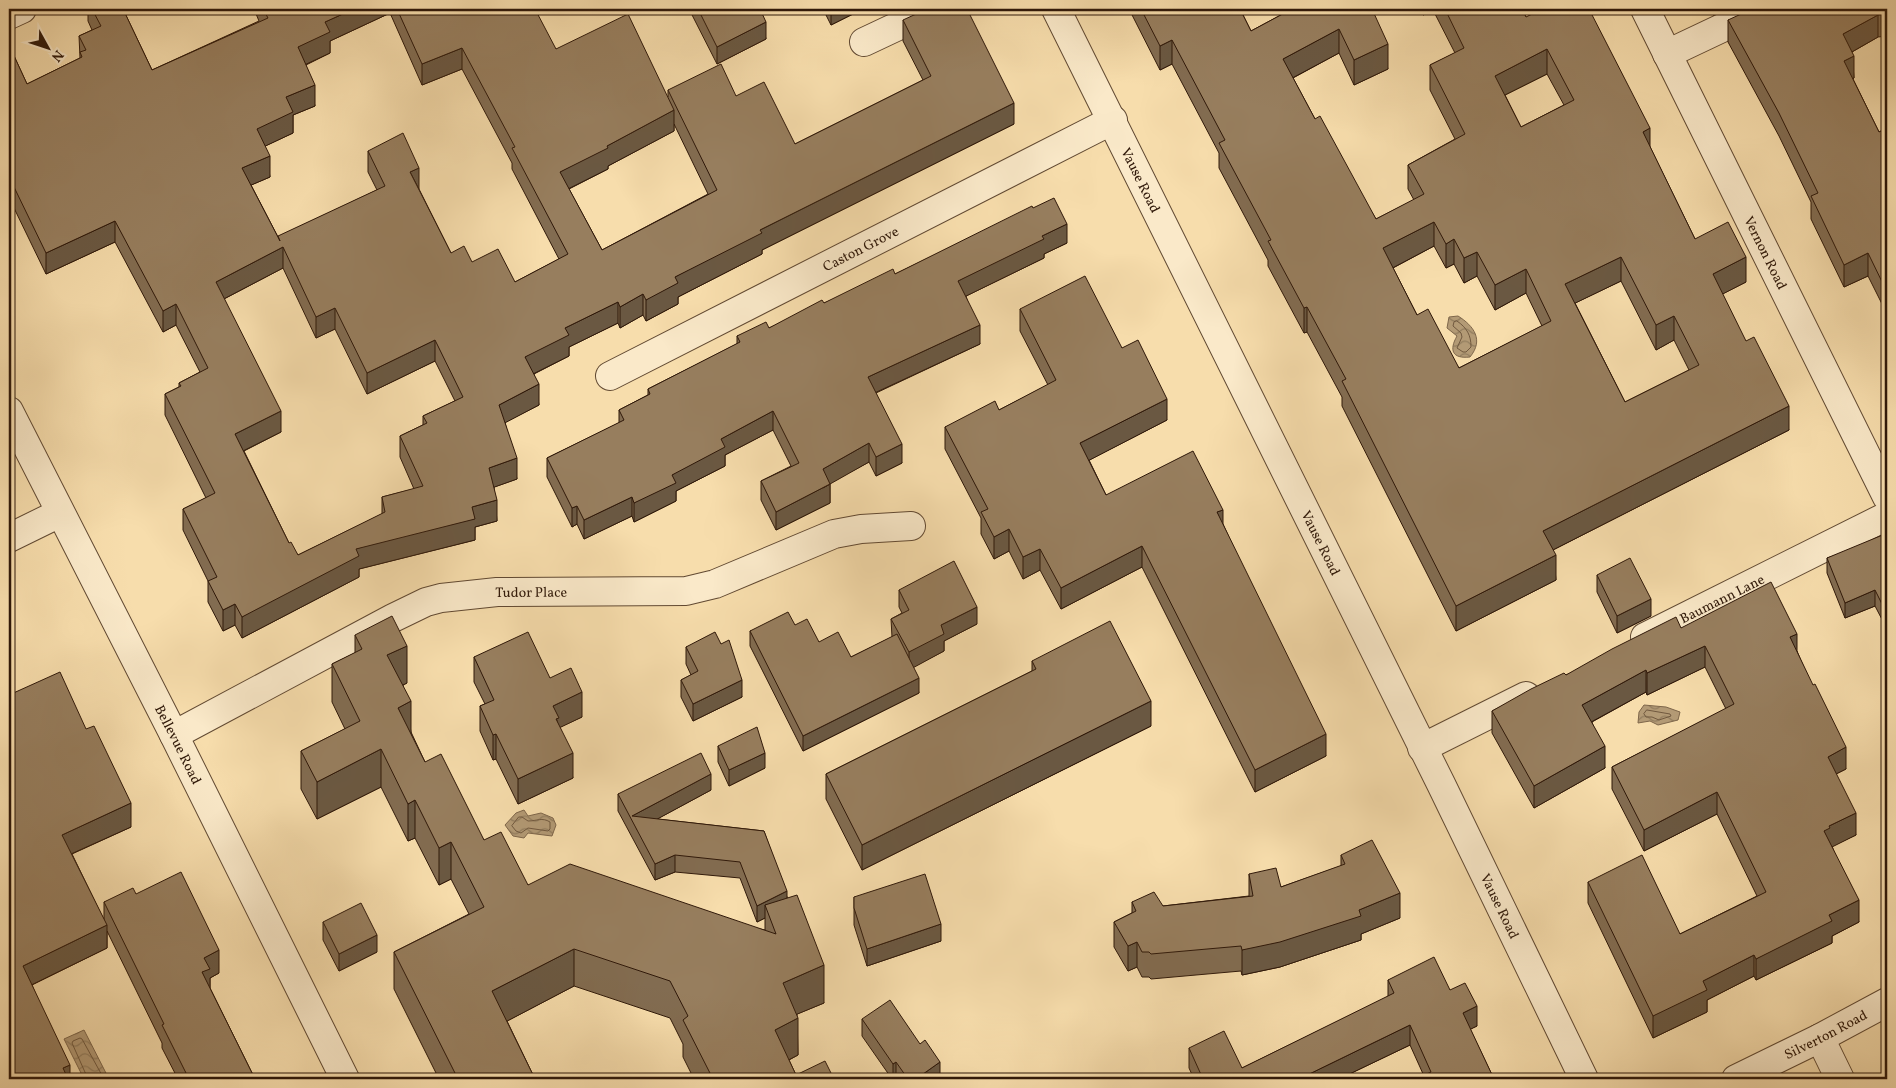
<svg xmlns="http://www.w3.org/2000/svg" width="1896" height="1088" viewBox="0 0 1896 1088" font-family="Vollkorn,serif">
<defs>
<pattern id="water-waves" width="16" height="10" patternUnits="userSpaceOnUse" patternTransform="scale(1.25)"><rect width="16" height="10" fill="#b39a75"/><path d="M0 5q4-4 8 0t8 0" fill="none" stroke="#927d5e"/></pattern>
</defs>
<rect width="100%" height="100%" fill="#f7ddac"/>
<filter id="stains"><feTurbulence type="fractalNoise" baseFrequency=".004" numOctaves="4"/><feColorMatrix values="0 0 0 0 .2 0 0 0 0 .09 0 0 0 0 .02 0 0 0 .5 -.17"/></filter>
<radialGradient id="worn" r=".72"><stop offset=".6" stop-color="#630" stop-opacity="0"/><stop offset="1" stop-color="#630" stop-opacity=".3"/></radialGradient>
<path fill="url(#water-waves)" stroke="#7e664a" d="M 1458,316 C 1474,326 1484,340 1470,357 C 1452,359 1449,350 1457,336 L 1447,328 L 1449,317 Z
M 1644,705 L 1666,707 L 1680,712 L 1678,720 L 1658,725 L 1650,721 L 1638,723 L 1639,712 Z
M 524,810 L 528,816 L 541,813 L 553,818 L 556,825 L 552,836 L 528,833 L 524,838 L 513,836 L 505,825 L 516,813 Z
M 84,1030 L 109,1079 L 84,1079 L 64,1039 Z"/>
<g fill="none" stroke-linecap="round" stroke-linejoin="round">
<path stroke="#71593f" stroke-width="1" d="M 1457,321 C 1467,328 1471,335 1471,347 L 1466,352 L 1463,352 L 1457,348 L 1462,337 L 1461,333 L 1453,326 L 1454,322 Z
M 1647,710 L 1670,714 L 1671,716 L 1659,720 L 1652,717 L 1646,717 L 1644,714 Z
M 519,817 L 522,817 L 528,821 C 537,821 542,817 550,822 L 550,829 L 548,831 L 528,828 L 521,833 L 516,831 L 512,826 Z
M 88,1079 L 72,1043 L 73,1041 L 80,1038 L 82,1039 L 104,1079"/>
<g stroke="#614932" stroke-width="30">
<g id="minor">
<path id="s1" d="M 1056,9 L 1441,784 L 1584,1079"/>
<path id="s2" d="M 1645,9 L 1887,497"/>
<path d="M 9,15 L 22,9"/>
<path d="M 864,42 L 934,9"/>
<path d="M 1667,54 L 1762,9"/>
<path id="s3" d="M 610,376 L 1113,120"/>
<path id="s4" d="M 9,411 L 174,735 L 345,1079"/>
<path d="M 9,538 L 60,513"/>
<path id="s5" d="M 1645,637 L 1887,516"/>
<path id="s6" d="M 174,735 L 393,618 L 426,602 L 441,598 L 497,592 L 686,591 L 715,584 L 834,534 L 861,529 L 911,526"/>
<path d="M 1422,748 L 1526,696"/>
<path d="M 1820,1038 L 1840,1079"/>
<path id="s7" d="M 1736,1079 L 1820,1038 L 1887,1002"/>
</g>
</g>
<use href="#minor" stroke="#fae9c9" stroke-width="28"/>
</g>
<path fill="#826c51" stroke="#2f1809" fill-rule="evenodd" d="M 88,9 L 123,9 L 152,70 L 259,21 L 254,9 L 471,9 L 472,11 L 556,49 L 668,97 L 668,90 L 736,96 L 795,144 L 923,80 L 903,41 L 903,20 L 1014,124 L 762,250 L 762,254 L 678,297 L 678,304 L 646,321 L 643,315 L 620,328 L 618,323 L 569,347 L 569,356 L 534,374 L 539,405 L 505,422 L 517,479 L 494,487 L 497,521 L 475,527 L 475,540 L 359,569 L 359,577 L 242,638 L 235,625 L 223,631 L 208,602 L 208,581 L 183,530 L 183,509 L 206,498 L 165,415 L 165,394 L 179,387 L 179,383 L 200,372 L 176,325 L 163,332 L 115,242 L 46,274 L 14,208 L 10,210 L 9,209 L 9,45 L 27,84 L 80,58 L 79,36 L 92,30 L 88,21 ZM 390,13 L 422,85 L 462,69 L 512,163 L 512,169 L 559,259 L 515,282 L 451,253 L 419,189 L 368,151 L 368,172 L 377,190 L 278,237 L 251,185 L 270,177 L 265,146 L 293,133 L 293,115 L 315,106 L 306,65 L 330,53 L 330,41 ZM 674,124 L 708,194 L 602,250 L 569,189 L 608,169 L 608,166 L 674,131 ZM 283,268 L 316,338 L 335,329 L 367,394 L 435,361 L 455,401 L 423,416 L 423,425 L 400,436 L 400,457 L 414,489 L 382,497 L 382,514 L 298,555 L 289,543 L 244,451 L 281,432 L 224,299 Z
M 689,9 L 760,9 L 766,39 L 717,64 Z
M 823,9 L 863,9 L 831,25 Z
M 1129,9 L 1240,9 L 1251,31 L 1292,9 L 1374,9 L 1372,10 L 1388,69 L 1354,85 L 1339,53 L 1293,78 L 1315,119 L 1376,219 L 1414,200 L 1408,189 L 1408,165 L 1455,139 L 1430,90 L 1430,65 L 1455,53 L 1433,10 L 1423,15 L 1420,9 L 1522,9 L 1526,17 L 1650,147 L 1695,239 L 1746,282 L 1722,294 L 1789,430 L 1553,550 L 1556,580 L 1456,631 L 1342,406 L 1342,397 L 1307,332 L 1304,333 L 1268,266 L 1268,260 L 1219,168 L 1219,153 L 1172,64 L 1160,70 ZM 1547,74 L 1564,105 L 1521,127 L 1505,95 ZM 1434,246 L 1446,268 L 1454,264 L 1464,283 L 1477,276 L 1495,310 L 1526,293 L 1542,326 L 1459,368 L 1417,315 L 1393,268 ZM 1621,281 L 1656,350 L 1674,340 L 1689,370 L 1625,402 L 1575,303 Z
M 1710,9 L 1726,9 L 1713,15 Z
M 1887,9 L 1887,36 L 1878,37 L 1852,52 L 1854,78 L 1853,79 L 1879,132 L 1887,128 L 1887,314 L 1868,276 L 1844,287 L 1811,219 L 1811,202 L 1779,136 L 1728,42 L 1728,20 Z
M 1033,208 L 1067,243 L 1044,254 L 1044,258 L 966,296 L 980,344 L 876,393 L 902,463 L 876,476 L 869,462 L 830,483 L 830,503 L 776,530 L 761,500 L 761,481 L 791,466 L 773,430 L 725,455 L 725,466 L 676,491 L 676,501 L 634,522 L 632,516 L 584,539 L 577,524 L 572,527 L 547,477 L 547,458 L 619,423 L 619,410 L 648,395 L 648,389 L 737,344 L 737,336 L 769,328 L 824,303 L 895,274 Z
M 1020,309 L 1122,348 L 1167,420 L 1089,460 L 1106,495 L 1223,524 L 1326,756 L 1255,792 L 1142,567 L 1061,609 L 1040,570 L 1023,579 L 1009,551 L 994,559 L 981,534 L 981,518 L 945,449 L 945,427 L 999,410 L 1048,385 L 1020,331 Z
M 1887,539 L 1887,629 L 1875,606 L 1845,618 L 1827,573 L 1827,558 Z
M 1597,575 L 1651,616 L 1617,633 L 1597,592 Z
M 899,590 L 977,624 L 944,641 L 944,651 L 913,667 L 919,693 L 803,751 L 750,646 L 750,631 L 795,625 L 819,642 L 851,657 L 892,637 L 891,619 L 902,613 L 899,607 Z
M 1681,628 L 1797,651 L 1846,769 L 1836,774 L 1856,835 L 1832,846 L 1859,922 L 1832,936 L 1832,943 L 1756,980 L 1754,976 L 1707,1000 L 1707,1012 L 1653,1038 L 1588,903 L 1588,882 L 1680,934 L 1757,896 L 1717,814 L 1644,851 L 1612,789 L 1612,767 L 1726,709 L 1705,667 L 1647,695 L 1646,692 L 1592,722 L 1605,768 L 1534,808 L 1492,733 L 1492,711 L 1566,675 Z
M 355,635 L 407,683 L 403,685 L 411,732 L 425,762 L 484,840 L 528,885 L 765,930 L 765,918 L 757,922 L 740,878 L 675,872 L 655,880 L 618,811 L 618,794 L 711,790 L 657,819 L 764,831 L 824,1003 L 797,1014 L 798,1055 L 789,1060 L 796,1075 L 834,1079 L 694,1079 L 683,1057 L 683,1044 L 670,1018 L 574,986 L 507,1021 L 535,1079 L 439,1079 L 394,989 L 394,952 L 469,914 L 451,879 L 439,885 L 415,838 L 408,841 L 381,787 L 317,819 L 301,789 L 301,751 L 345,729 L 332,702 L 332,664 L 355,653 Z
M 721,644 L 742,697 L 693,721 L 681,697 L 681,680 L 691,675 L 686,664 L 686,647 Z
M 474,657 L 550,678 L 582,717 L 560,727 L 573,778 L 518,804 L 496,759 L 493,760 L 480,731 L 480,706 L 485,704 L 474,682 Z
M 1032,661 L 1151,726 L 862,870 L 826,799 L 826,774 L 1032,671 Z
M 9,695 L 131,827 L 72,854 L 104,920 L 104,902 L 136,894 L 219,973 L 210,978 L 210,988 L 255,1079 L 178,1079 L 162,1048 L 162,1043 L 107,931 L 107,948 L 32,985 L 70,1079 L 9,1079 Z
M 718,746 L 765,768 L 729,786 L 718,762 Z
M 1341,855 L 1400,918 L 1361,934 L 1361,940 L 1280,967 L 1242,975 L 1241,971 L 1151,979 L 1149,977 L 1142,977 L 1137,967 L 1128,971 L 1114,947 L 1114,922 L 1132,913 L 1132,902 L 1163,906 L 1249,896 L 1249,874 L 1281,887 L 1341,866 Z
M 854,897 L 941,941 L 867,966 L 854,925 Z
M 323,922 L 377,952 L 339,971 L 323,940 Z
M 1388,980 L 1450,990 L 1477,1026 L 1470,1029 L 1494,1079 L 1424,1076 L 1410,1045 L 1339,1079 L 1194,1079 L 1189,1068 L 1189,1048 L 1242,1068 L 1388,997 Z
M 862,1019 L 940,1079 L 892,1079 L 862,1036 Z"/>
<path fill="#6a5842" stroke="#2f1809" d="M 354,9 L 390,9 L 390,13 L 330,41 L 330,53 L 298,68 L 298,47 L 325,22 Z
M 831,9 L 863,9 L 831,25 Z
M 889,9 L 898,9 L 889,13 Z
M 1423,9 L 1433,9 L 1433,10 L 1423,15 Z
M 1713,9 L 1726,9 L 1713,15 Z
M 1878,15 L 1878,37 L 1843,57 L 1843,34 Z
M 766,22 L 766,39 L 717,64 L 717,47 Z
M 1339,29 L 1339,53 L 1283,83 L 1283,59 Z
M 1172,40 L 1172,64 L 1160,70 L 1160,46 Z
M 1388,44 L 1388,69 L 1354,85 L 1354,60 Z
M 462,48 L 462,69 L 422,85 L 422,64 Z
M 1547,49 L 1547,74 L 1495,100 L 1495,76 Z
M 1854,56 L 1854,78 L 1844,84 L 1844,61 Z
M 315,85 L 315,106 L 293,115 L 293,133 L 257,150 L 257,129 L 286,97 Z
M 1014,103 L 1014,124 L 762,250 L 762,254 L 678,297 L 678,304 L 646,321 L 646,300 L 675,277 L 760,230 Z
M 674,110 L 674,131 L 608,166 L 608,169 L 560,193 L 560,172 L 607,146 Z
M 1650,128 L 1650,152 L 1643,132 Z
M 270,156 L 270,177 L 242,189 L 242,168 Z
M 419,168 L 419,189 L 410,172 Z
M 14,187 L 14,208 L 10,210 L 10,189 Z
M 115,221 L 115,242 L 46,274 L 46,253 Z
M 1434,222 L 1434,246 L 1383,273 L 1383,248 Z
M 1067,224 L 1067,243 L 1044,254 L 1044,258 L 958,300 L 958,281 L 1042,236 Z
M 1454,239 L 1454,264 L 1446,268 L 1446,244 Z
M 283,247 L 283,268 L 216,303 L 216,282 Z
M 1477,252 L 1477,276 L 1464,283 L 1464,258 Z
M 1868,253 L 1868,276 L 1844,287 L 1844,265 Z
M 1621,257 L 1621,281 L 1565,308 L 1565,284 Z
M 1746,257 L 1746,282 L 1713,299 L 1713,274 Z
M 1526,269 L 1526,293 L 1495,310 L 1495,285 Z
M 643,294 L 643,315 L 620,328 L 620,307 Z
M 618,302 L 618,323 L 569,347 L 569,356 L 525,378 L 525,357 L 565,328 Z
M 176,304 L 176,325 L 163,332 L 163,311 Z
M 1307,307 L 1307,332 L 1304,333 L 1304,308 Z
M 335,308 L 335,329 L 316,338 L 316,317 Z
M 1674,316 L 1674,340 L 1656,350 L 1656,325 Z
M 980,325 L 980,344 L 868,396 L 868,377 Z
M 435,340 L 435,361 L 367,394 L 367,373 Z
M 539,384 L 539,405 L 499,426 L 499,405 Z
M 1167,399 L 1167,420 L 1080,465 L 1080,443 Z
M 1789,406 L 1789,430 L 1543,555 L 1543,531 Z
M 281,411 L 281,432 L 235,455 L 235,434 Z
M 773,411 L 773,430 L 725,455 L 725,466 L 676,491 L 676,501 L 634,522 L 634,503 L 721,439 Z
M 869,443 L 869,462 L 823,488 L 823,469 Z
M 902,444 L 902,463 L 876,476 L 876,457 Z
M 517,458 L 517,479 L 489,489 L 489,468 Z
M 830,484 L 830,503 L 776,530 L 776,512 Z
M 632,497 L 632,516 L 584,539 L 584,520 Z
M 497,500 L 497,521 L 475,527 L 475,540 L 359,569 L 359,577 L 242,638 L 242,617 L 356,549 L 472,507 Z
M 577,506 L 577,524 L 572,527 L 572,508 Z
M 1223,510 L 1223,532 L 1217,512 Z
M 1009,529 L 1009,551 L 994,559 L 994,537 Z
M 1142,546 L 1142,567 L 1061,609 L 1061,588 Z
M 1040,549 L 1040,570 L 1023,579 L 1023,557 Z
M 1556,555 L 1556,580 L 1456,631 L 1456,606 Z
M 1875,590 L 1875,606 L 1845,618 L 1845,603 Z
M 1651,599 L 1651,616 L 1617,633 L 1617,616 Z
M 235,604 L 235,625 L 223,631 L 223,610 Z
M 977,607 L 977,624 L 944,641 L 944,651 L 909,670 L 909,652 L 941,625 Z
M 1797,634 L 1797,655 L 1790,637 Z
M 407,646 L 407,683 L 387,693 L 387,655 Z
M 1705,646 L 1705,667 L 1647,695 L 1647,673 Z
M 1646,670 L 1646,692 L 1582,727 L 1582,705 Z
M 919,678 L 919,693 L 803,751 L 803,736 Z
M 742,680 L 742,697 L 693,721 L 693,704 Z
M 582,692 L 582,717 L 559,728 L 553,706 Z
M 411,701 L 411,739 L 398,708 Z
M 1151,701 L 1151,726 L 862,870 L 862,845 Z
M 496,734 L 496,759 L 493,760 L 493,735 Z
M 1326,734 L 1326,756 L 1255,792 L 1255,770 Z
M 1605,746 L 1605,768 L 1534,808 L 1534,786 Z
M 1846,747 L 1846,769 L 1828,778 L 1828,757 Z
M 381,749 L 381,787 L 317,819 L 317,782 Z
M 573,753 L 573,778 L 518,804 L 518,779 Z
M 765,753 L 765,768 L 729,786 L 729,770 Z
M 711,774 L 711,790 L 637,830 L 632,816 Z
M 1717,792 L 1717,814 L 1644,851 L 1644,830 Z
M 415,800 L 415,838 L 408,841 L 408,804 Z
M 131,803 L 131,827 L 62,858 L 62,835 Z
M 1856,813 L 1856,835 L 1830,848 L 1824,831 L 1829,826 Z
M 451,842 L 451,879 L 439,885 L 439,848 Z
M 675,855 L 675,872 L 655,880 L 655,864 Z
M 787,891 L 787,907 L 765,905 L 765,918 L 757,922 L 757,906 Z
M 1400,893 L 1400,918 L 1361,934 L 1361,940 L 1280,967 L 1242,975 L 1242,950 L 1359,910 Z
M 1859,900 L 1859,922 L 1832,936 L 1832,943 L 1756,980 L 1756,959 L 1829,915 Z
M 941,924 L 941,941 L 867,966 L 867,949 Z
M 107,925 L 107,948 L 23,989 L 23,966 Z
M 377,935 L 377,952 L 339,971 L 339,954 Z
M 1137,942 L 1137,967 L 1128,971 L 1128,946 Z
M 574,949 L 574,986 L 492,1029 L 492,991 Z
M 219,950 L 219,973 L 210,978 L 210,992 L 202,972 L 204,958 Z
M 1754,955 L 1754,976 L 1707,1000 L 1707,1012 L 1653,1038 L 1653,1016 L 1703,981 Z
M 824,965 L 824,1003 L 783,1020 L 783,983 Z
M 1477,1006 L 1477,1026 L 1463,1033 L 1463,1013 Z
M 798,1018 L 798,1055 L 775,1067 L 775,1030 Z
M 1410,1025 L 1410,1045 L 1339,1079 L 1299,1079 Z
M 896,1062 L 896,1079 L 893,1079 L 893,1064 Z
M 940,1062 L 940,1079 L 916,1079 Z
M 70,1065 L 70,1079 L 63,1079 L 63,1068 Z"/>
<path fill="#977e5e" stroke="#2f1809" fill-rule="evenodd" d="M 92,9 L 123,9 L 152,70 L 268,18 L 263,9 L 354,9 L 325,22 L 330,32 L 298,47 L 315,85 L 286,97 L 293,112 L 257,129 L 270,156 L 242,168 L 280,241 L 278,236 L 385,186 L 368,151 L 403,133 L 419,168 L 410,172 L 451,253 L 464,246 L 472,262 L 498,249 L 515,282 L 568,254 L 512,148 L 515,147 L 462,48 L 422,64 L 397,9 L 471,9 L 472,11 L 477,9 L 535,9 L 556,49 L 628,14 L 674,110 L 607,146 L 608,148 L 560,172 L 602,250 L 717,190 L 668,90 L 721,64 L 736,96 L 764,82 L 795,144 L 931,76 L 903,20 L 927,9 L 967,9 L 1014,103 L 760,230 L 762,233 L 675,277 L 678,283 L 646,300 L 643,294 L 620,307 L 618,302 L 565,328 L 569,335 L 525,357 L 539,384 L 499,405 L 517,458 L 489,468 L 497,500 L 472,507 L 475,519 L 356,549 L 359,556 L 242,617 L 235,604 L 223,610 L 208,581 L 217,577 L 183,509 L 215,493 L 165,394 L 181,386 L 179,383 L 208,368 L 176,304 L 163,311 L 115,221 L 46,253 L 14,187 L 10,189 L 9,188 L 9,45 L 27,84 L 82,57 L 80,52 L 86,50 L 79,36 L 101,26 ZM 283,247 L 316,317 L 335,308 L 367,373 L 435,340 L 463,397 L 423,416 L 427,423 L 400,436 L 423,486 L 382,497 L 385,512 L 298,555 L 291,542 L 289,543 L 235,434 L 281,411 L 216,282 Z
M 698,9 L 760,9 L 766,22 L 717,47 Z
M 1141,9 L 1240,9 L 1251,31 L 1292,9 L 1372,9 L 1388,44 L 1354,60 L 1339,29 L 1283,59 L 1315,119 L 1320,116 L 1376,219 L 1424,194 L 1408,165 L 1465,134 L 1430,65 L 1464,48 L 1445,9 L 1522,9 L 1526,17 L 1542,9 L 1589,9 L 1650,128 L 1643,132 L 1695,239 L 1728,222 L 1746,257 L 1713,274 L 1746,341 L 1754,337 L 1789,406 L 1543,531 L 1556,555 L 1456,606 L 1342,381 L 1346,379 L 1307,307 L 1304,308 L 1268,241 L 1271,240 L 1219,143 L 1225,140 L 1172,40 L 1160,46 ZM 1547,49 L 1574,100 L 1521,127 L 1495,76 ZM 1434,222 L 1446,244 L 1454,239 L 1464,258 L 1477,252 L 1495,285 L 1526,269 L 1551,321 L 1459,368 L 1428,309 L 1417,315 L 1383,248 ZM 1621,257 L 1656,325 L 1674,316 L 1699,365 L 1625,402 L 1565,284 Z
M 1752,9 L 1887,9 L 1887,13 L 1878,15 L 1843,34 L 1854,56 L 1844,61 L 1879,132 L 1887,128 L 1887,292 L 1868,253 L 1844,265 L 1811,196 L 1818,193 L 1779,113 L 1728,20 Z
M 1054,198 L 1067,224 L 1042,236 L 1044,239 L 958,281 L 980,325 L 868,377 L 902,444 L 876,457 L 869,443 L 823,469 L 830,484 L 776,512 L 761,481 L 799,463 L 773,411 L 721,439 L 725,447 L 672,475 L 676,483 L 634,503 L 632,497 L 584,520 L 577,506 L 572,508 L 547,458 L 624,420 L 619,410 L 650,394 L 648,389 L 740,342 L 737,336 L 766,322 L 769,328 L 822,300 L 824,303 L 893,269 L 895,274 L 1032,206 L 1033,208 Z
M 1085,276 L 1122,348 L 1138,340 L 1167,399 L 1080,443 L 1106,495 L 1193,451 L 1223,510 L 1217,512 L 1326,734 L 1255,770 L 1142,546 L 1061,588 L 1040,549 L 1023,557 L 1009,529 L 994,537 L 981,512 L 988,509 L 945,427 L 995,401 L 999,410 L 1056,380 L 1020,309 Z
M 1885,534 L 1887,539 L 1887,614 L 1875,590 L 1845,603 L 1827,558 Z
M 1630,558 L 1651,599 L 1617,616 L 1597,575 Z
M 954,561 L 977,607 L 941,625 L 944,634 L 909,652 L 891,619 L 909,610 L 899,590 Z
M 1771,582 L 1797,634 L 1790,637 L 1813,685 L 1815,684 L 1846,747 L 1828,757 L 1856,813 L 1829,826 L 1830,828 L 1824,831 L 1859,900 L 1829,915 L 1832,921 L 1756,959 L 1754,955 L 1703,981 L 1707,990 L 1653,1016 L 1588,882 L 1642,855 L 1680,934 L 1766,892 L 1717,792 L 1644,830 L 1612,767 L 1734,704 L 1705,646 L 1647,673 L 1646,670 L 1582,705 L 1605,746 L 1534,786 L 1492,711 L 1531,689 L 1564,673 L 1566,675 L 1612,649 L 1676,617 L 1681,628 Z
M 788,612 L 795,625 L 807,619 L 819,642 L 838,632 L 851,657 L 897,634 L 919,678 L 803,736 L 750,631 Z
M 392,616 L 407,646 L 387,655 L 411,701 L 398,708 L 425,762 L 441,754 L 484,840 L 501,832 L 528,885 L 570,864 L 776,934 L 765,905 L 797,895 L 824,965 L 783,983 L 798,1018 L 775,1030 L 796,1075 L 825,1061 L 834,1079 L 713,1079 L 683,1020 L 688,1016 L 670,981 L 574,949 L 492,991 L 535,1079 L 458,1079 L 394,952 L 484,907 L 451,842 L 439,848 L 415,800 L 408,804 L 381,749 L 317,782 L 301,751 L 360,721 L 332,664 L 362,649 L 355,635 Z
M 1110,621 L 1151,701 L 862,845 L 826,774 L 1036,669 L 1032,661 Z
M 528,632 L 550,678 L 571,668 L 582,692 L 553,706 L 559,718 L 556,719 L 573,753 L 518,779 L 496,734 L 493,735 L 480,706 L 494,700 L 474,657 Z
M 715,632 L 721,644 L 729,640 L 742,680 L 693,704 L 681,680 L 698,671 L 686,647 Z
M 60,672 L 86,729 L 94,726 L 131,803 L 62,835 L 107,925 L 23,966 L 70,1065 L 63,1068 L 68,1079 L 9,1079 L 9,695 Z
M 757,727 L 765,753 L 729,770 L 718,746 Z
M 701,753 L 711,774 L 632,816 L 764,831 L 787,891 L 757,906 L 740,862 L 675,855 L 655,864 L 618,794 Z
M 1372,840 L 1400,893 L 1359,910 L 1361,916 L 1280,942 L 1242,950 L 1241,946 L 1151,954 L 1149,952 L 1142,952 L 1137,942 L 1128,946 L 1114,922 L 1136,911 L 1132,902 L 1154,892 L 1163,906 L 1253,896 L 1249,874 L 1276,868 L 1281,887 L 1345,864 L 1341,855 Z
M 181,872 L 219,950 L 204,958 L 210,969 L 202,972 L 255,1079 L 189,1079 L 162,1025 L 164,1024 L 104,902 L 133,888 L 136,894 Z
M 925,874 L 941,924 L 867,949 L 854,908 L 854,897 Z
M 361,903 L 377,935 L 339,954 L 323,922 Z
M 1434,957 L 1450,990 L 1465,983 L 1477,1006 L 1463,1013 L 1494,1079 L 1416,1079 L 1431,1072 L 1410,1025 L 1299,1079 L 1203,1079 L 1189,1048 L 1224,1031 L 1242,1068 L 1394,993 L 1388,980 Z
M 890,1000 L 920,1044 L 925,1040 L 940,1062 L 916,1079 L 908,1079 L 896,1062 L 893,1064 L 862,1019 Z"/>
<g text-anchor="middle" stroke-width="4" stroke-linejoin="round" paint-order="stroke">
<g font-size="14" fill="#2f1809" stroke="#fae9c9">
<text dy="5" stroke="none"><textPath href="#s1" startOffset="191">Vause Road</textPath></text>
<text dy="5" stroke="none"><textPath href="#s3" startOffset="281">Caston Grove</textPath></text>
<text dy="5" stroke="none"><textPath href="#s2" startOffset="272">Vernon Road</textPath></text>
<text dy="5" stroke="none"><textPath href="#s1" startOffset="596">Vause Road</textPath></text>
<text dy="5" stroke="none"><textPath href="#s6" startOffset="391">Tudor Place</textPath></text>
<text dy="5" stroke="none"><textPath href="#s5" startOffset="86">Baumann Lane</textPath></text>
<text dy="5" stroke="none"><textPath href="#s4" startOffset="374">Bellevue Road</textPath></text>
<text dy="5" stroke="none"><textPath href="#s1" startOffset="1001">Vause Road</textPath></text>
<text dy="5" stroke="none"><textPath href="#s7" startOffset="100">Silverton Road</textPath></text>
</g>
</g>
<rect width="1896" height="1088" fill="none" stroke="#f7ddac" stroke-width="30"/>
<rect x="10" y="10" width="1876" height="1068" fill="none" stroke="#2f1809" stroke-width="2.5"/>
<rect x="15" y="15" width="1866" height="1058" fill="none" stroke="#2f1809"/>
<g transform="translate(48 48) rotate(130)" stroke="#fae9c9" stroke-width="4" paint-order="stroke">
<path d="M0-4L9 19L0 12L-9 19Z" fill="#2f1809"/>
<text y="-8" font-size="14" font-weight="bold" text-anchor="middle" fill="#2f1809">N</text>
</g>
<rect width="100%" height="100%" filter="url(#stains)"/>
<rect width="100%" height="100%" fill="url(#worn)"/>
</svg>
